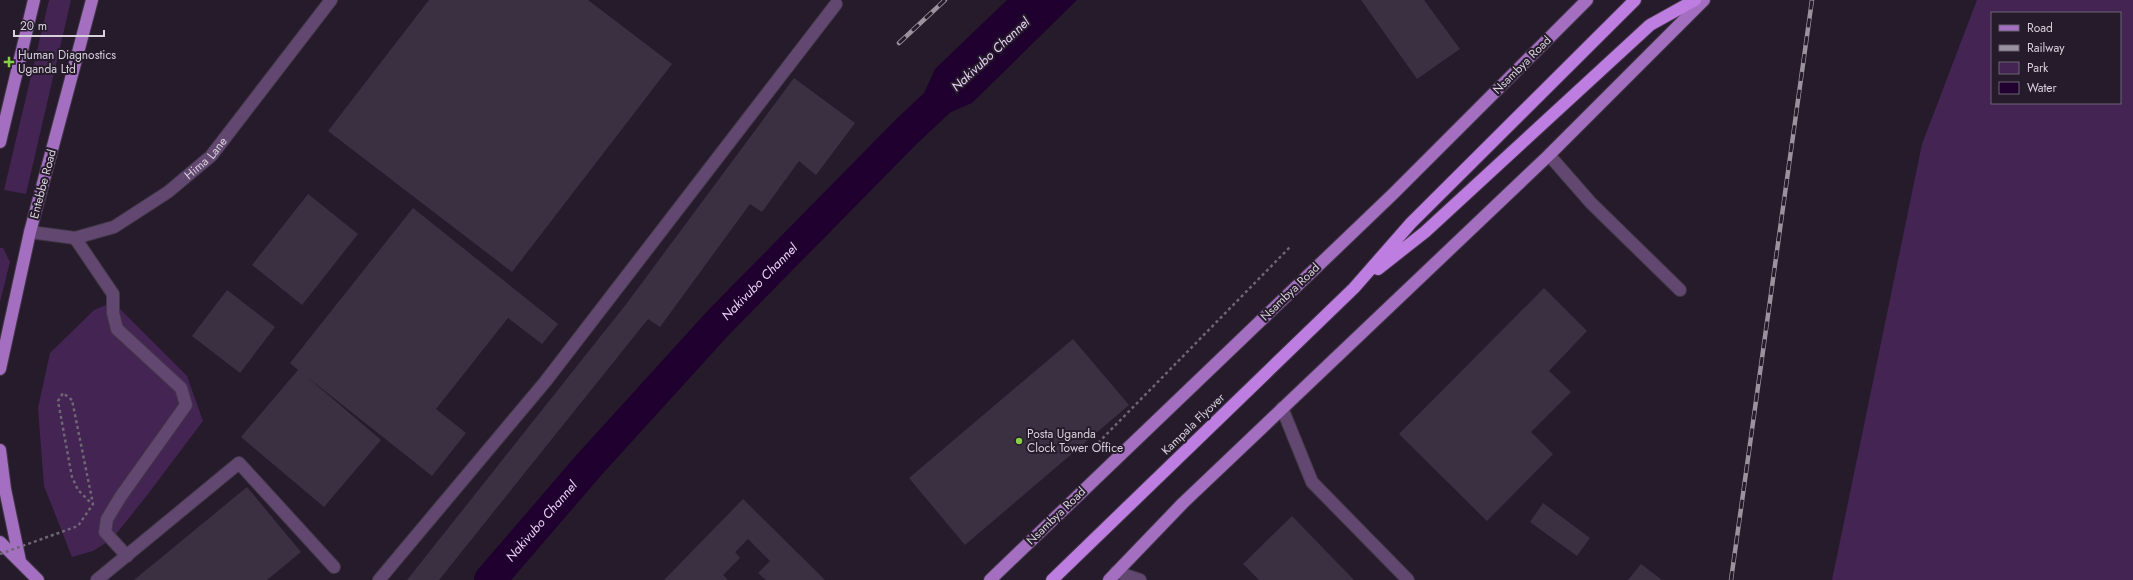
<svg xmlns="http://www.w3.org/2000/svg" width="2133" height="580" viewBox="0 0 2133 580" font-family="Jost,sans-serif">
<rect width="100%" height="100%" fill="#251b2b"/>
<path fill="#432452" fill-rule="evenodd" d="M 49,0 L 71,0 L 26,194 L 4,190 Z
M 1977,0 L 2133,0 L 2133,580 L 1832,580 L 1922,144 ZM 1992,13 L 2120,13 L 2120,103 L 1992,103 Z
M 0,248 L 3,248 L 10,262 L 0,302 Z
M 113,302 L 187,376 L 203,421 L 145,498 L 112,539 L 93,551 L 72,557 L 44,486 L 38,408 L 50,353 L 94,310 Z"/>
<path fill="#20002e" d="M 1007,0 L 1077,0 L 972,103 L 907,131 L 935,69 Z"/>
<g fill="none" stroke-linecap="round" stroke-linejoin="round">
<path stroke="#20002e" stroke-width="32" id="s1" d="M 490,580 L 589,465 L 719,322 L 907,131 L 939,101"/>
</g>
<path fill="#3b3042" d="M 429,0 L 588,0 L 672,64 L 512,272 L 328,131 Z
M 1361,0 L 1424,0 L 1460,49 L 1417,79 Z
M 794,78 L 855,123 L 816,175 L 799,161 L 762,212 L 750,204 L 660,327 L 648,319 L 439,580 L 407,580 L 627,303 Z
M 308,194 L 358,234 L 302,305 L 252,265 Z
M 413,208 L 558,324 L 542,344 L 508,318 L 436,409 L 466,433 L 432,476 L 306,376 L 381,440 L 324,507 L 241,437 L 298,370 L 290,363 Z
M 1544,288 L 1587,331 L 1549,371 L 1571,392 L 1531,432 L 1553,454 L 1487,521 L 1399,434 Z
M 227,290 L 275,327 L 240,373 L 192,336 Z
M 1073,339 L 1129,405 L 965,545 L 909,478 Z
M 247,487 L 301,552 L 267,580 L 134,580 Z
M 743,499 L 825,580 L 766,580 L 758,573 L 770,561 L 748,539 L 735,552 L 740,558 L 723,575 L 728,580 L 664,580 Z
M 1543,503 L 1590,538 L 1577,556 L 1530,522 Z
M 1292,516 L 1354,580 L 1259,580 L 1243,564 Z
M 1641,564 L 1662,580 L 1628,580 Z"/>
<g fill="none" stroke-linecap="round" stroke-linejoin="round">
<g stroke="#423847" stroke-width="14">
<g id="lane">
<path d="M 1549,155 L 1591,203 L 1680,290"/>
<path id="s2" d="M 30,232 L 75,238 L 114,227 L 168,192 L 211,156 L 331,0"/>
<path d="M 75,238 L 113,294 L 113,313 L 117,329 L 181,388 L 186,405 L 121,496 L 107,519 L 105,532 L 127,556"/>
<path d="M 1282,408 L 1312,482 L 1408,580"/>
<path d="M 1116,572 L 1140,580"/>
<path d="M 97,580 L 239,463 L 334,567"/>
<path d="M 379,580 L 545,382 L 836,4"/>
</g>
</g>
<g stroke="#423847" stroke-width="14">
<path id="primary" d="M 0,142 L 34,0
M 0,369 L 30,232 L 92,0
M 0,450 L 5,489 L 20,561
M 0,542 L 38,580
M 990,580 L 1393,194 L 1587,0
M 1109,580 L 1183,503 L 1549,155 L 1704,0"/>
</g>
<g stroke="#423847" stroke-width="14">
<path id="highway" d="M 1378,269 L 1425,232 L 1650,25 L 1695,0
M 1052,580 L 1354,288 L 1411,223 L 1635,0"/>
</g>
<path stroke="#6f6674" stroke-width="2.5" stroke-dasharray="3 3" stroke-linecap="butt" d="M 72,400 L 63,393 L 58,401 L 72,477 L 78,490 L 92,504
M 1094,447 L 1291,246"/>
<use href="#lane" stroke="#624870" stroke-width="12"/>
<use href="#primary" stroke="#a46fc1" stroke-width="12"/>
<use href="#highway" stroke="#be7de1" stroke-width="12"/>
<g stroke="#9a929e" stroke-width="4.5">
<path id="rail" d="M 899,43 L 945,0
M 1731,580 L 1812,0"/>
</g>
<use href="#rail" stroke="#251b2b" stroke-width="3" stroke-dasharray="9" stroke-linecap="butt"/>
<path stroke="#6f6674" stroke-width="2.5" stroke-dasharray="3 3" stroke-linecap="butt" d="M 0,554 L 78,526 L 93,504 L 72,400"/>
</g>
<g fill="#88cf49" stroke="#251b2b" stroke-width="1.5">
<path d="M7 56h4v4h4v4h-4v4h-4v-4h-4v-4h4z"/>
<circle cx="1019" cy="441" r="4"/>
</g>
<g text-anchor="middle" stroke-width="4" stroke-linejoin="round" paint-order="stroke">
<g font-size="12" fill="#d8d1dc" stroke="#251b2b" text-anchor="start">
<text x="18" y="59">Human Diagnostics<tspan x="18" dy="14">Uganda Ltd</tspan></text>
<text x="1027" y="438">Posta Uganda<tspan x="1027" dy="14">Clock Tower Office</tspan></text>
</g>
<g font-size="12" fill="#d8d1dc" stroke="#251b2b">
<text transform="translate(1522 65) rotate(-45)" y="4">Nsambya Road</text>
<text dy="4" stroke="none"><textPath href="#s2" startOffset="201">Hima Lane</textPath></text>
<text transform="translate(43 184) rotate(-75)" y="4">Entebbe Road</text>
<text transform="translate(1290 292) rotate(-44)" y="4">Nsambya Road</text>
<text transform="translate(1193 424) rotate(-44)" y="4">Kampala Flyover</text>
<text transform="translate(1056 516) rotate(-44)" y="4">Nsambya Road</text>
</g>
<g font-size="13" font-style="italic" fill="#e9d4f5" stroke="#251b2b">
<text transform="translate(990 54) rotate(-43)" y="5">Nakivubo Channel</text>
<text dy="5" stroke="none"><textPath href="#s1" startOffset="402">Nakivubo Channel</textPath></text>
<text dy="5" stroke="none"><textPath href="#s1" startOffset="78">Nakivubo Channel</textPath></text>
</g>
</g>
<rect x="1991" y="12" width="130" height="92" fill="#251b2b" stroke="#6d6472"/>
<rect x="1999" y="25" width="20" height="6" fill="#a46fc1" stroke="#6d6472"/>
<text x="2027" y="32" font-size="12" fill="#d8d1dc">Road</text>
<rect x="1999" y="45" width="20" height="6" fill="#9a929e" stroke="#6d6472"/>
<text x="2027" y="52" font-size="12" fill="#d8d1dc">Railway</text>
<rect x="1999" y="62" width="20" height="12" fill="#432452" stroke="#6d6472"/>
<text x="2027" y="72" font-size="12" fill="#d8d1dc">Park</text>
<rect x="1999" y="82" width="20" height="12" fill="#20002e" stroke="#6d6472"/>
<text x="2027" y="92" font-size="12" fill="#d8d1dc">Water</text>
<path d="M14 30v6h90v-6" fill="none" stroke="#d8d1dc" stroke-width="2"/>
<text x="20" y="30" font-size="12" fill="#d8d1dc" stroke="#251b2b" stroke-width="3" paint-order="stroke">20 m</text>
</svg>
